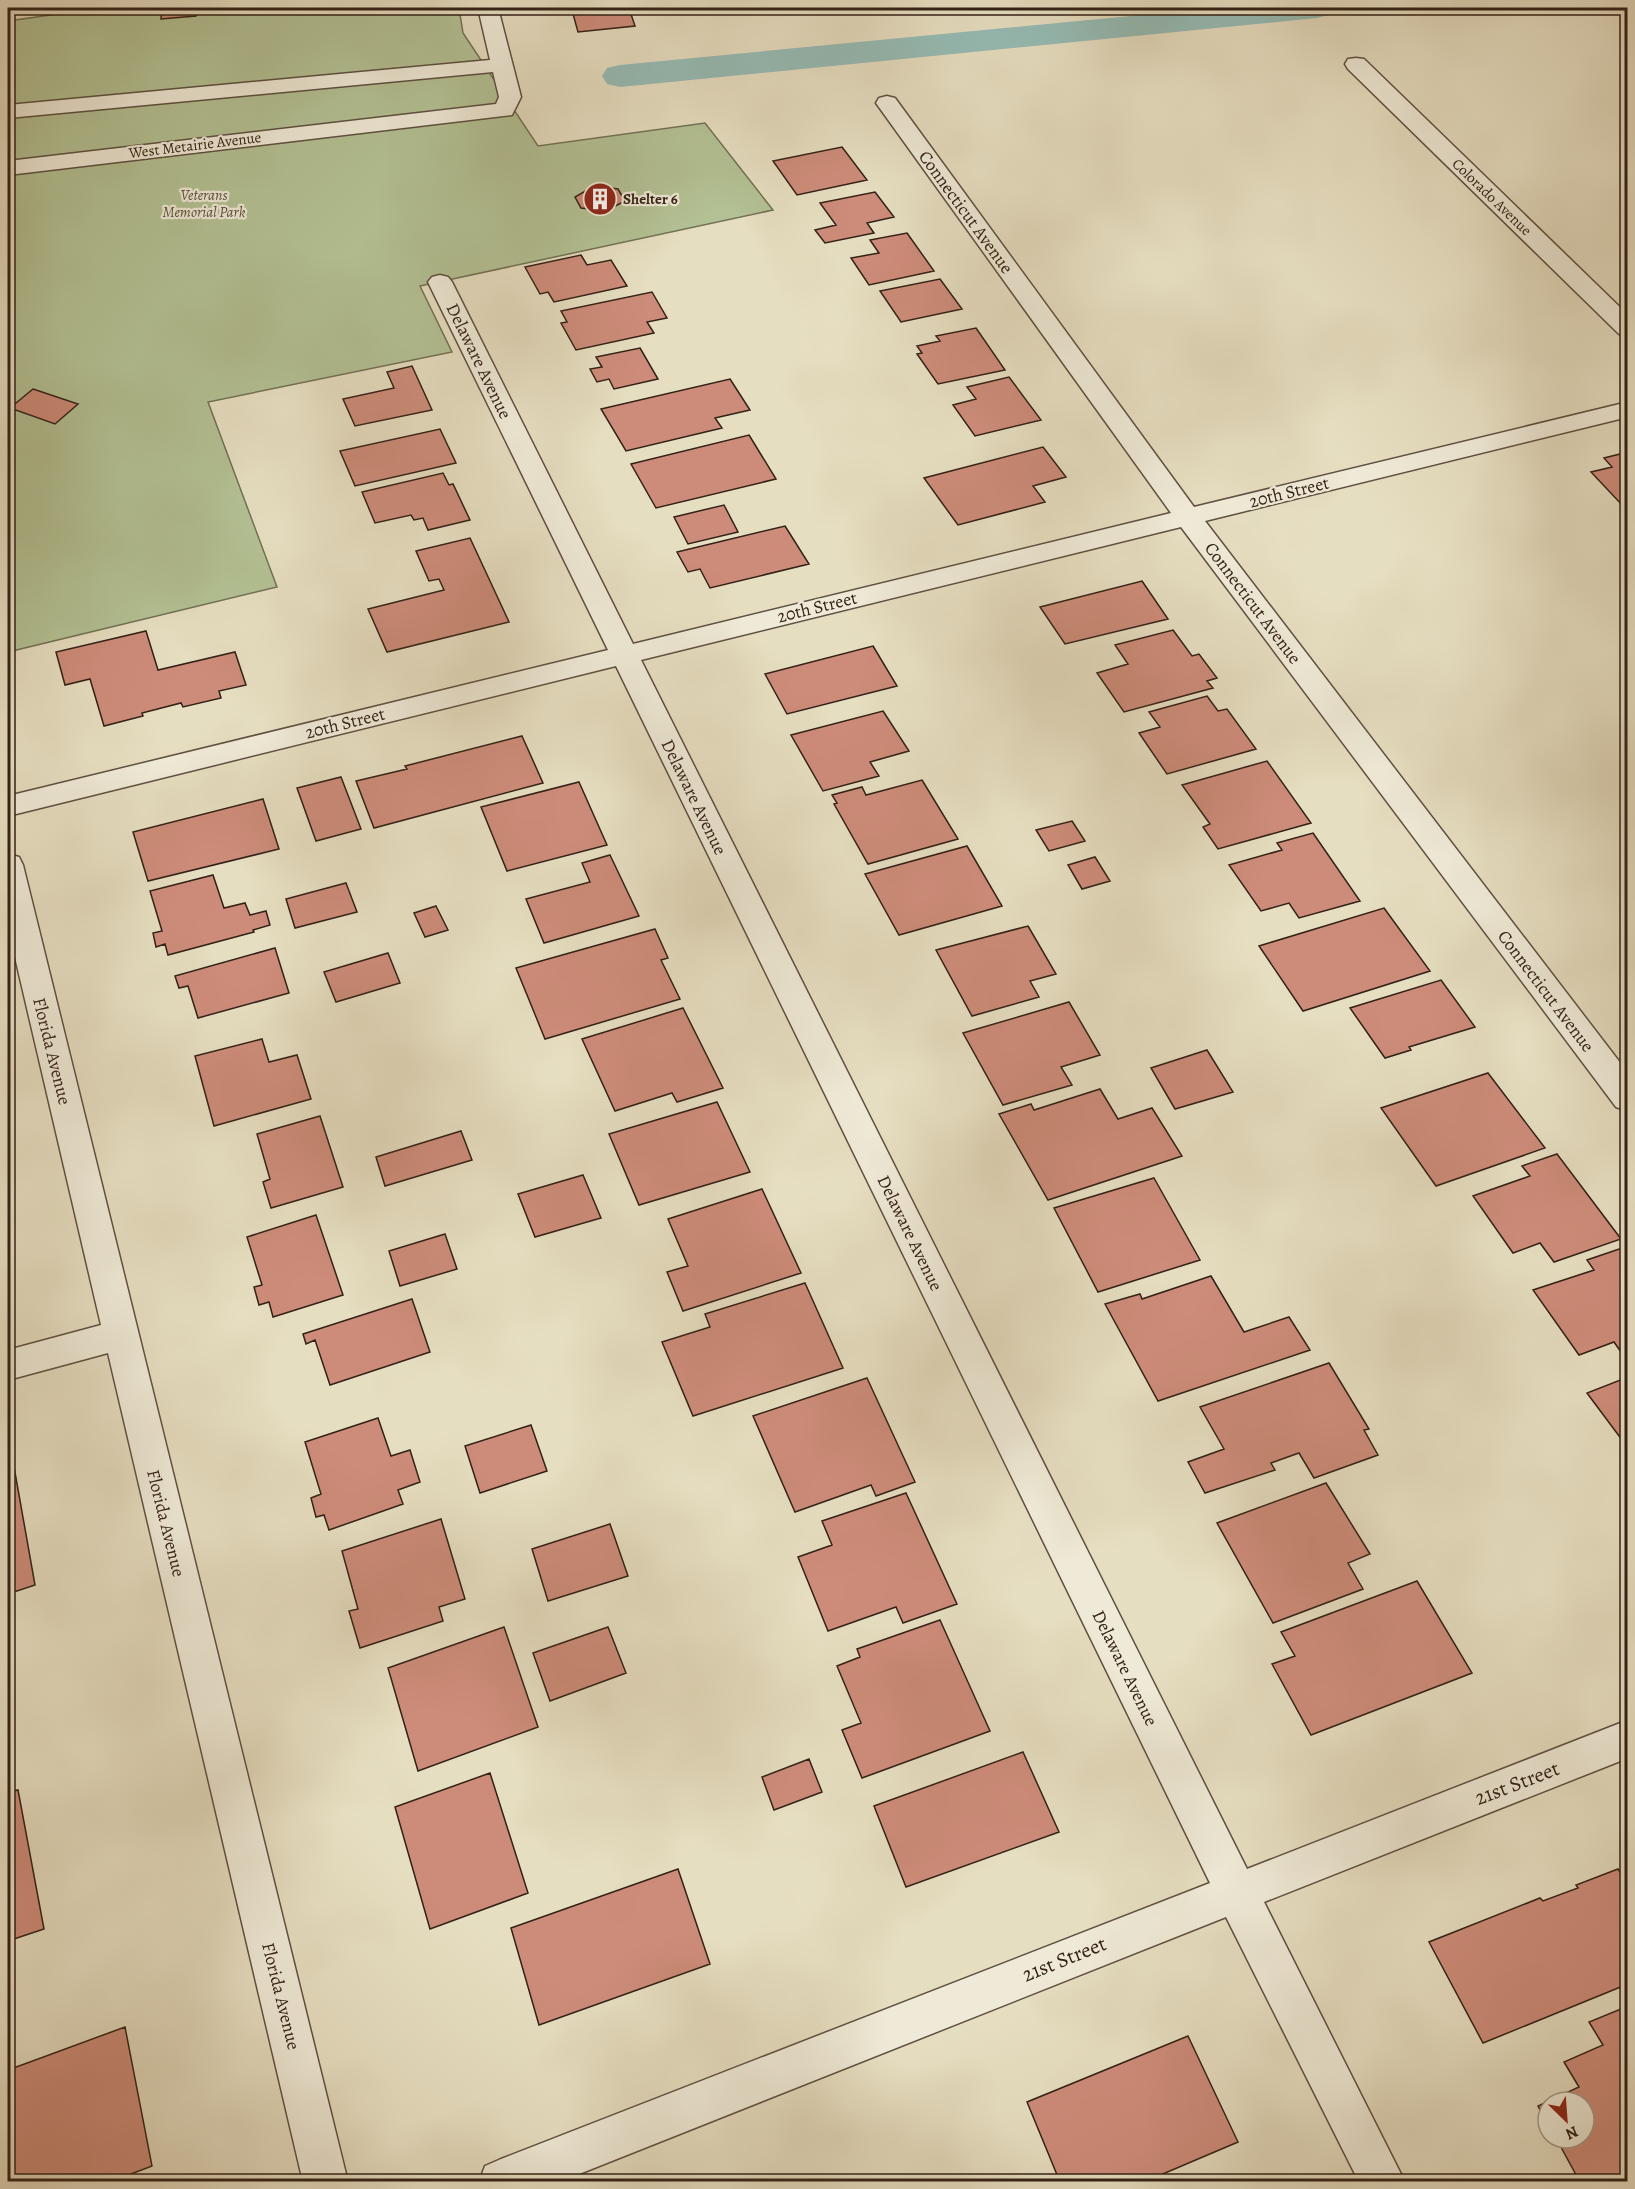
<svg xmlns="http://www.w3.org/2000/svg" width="1635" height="2189" viewBox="0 0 1635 2189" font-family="Alegreya,serif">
<rect width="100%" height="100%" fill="#e6dec1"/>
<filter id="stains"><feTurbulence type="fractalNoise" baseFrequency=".00333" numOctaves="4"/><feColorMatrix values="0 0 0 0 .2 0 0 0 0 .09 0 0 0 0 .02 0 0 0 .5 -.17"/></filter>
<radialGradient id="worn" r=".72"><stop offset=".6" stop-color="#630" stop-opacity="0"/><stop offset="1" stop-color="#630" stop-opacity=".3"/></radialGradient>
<path fill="#b3c194" stroke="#727155" stroke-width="1.5" d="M 101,8 L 459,8 L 463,33 L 538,146 L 705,123 L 773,210 L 420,286 L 452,352 L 208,402 L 277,587 L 8,652 L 8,21 Z"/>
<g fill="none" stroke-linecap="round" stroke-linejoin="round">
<path fill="#96bcb5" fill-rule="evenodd" d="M 1214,8 L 1334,8 L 1329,15 L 1317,18 L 620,87 L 607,84 L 602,76 L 607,68 L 620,65 Z"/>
</g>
<path fill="#cd8c7a" stroke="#322116" stroke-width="1.5" d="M 162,8 L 197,8 L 196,16 L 161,19 Z
M 580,8 L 629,8 L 635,26 L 578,32 L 573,14 L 582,13 Z
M 842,147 L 867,180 L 797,195 L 773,161 Z
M 594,186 L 618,189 L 625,201 L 606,211 L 581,208 L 575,197 Z
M 875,192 L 894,217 L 867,223 L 874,233 L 825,243 L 815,230 L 836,225 L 820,203 Z
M 907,233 L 934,271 L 869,285 L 851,258 L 879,253 L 870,240 Z
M 581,255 L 587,265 L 611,260 L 627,286 L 554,302 L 548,292 L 540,294 L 525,267 Z
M 940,279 L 962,309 L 901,322 L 880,291 Z
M 652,292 L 667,318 L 647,322 L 654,333 L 576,350 L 561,323 L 567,322 L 561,311 Z
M 976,328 L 1005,370 L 938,384 L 917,354 L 922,353 L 917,346 L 940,341 L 936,336 Z
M 640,348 L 658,379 L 614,389 L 609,379 L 597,382 L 590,369 L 602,367 L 596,357 Z
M 412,366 L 432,410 L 355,426 L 343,399 L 394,388 L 387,372 Z
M 1009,377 L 1041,420 L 975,436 L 953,405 L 976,399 L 967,387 Z
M 730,379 L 750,410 L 715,418 L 722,428 L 626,451 L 601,409 Z
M 33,389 L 78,404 L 55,424 L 10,408 Z
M 440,429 L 456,463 L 355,486 L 340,451 Z
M 749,435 L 776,479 L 656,508 L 631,464 Z
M 1043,447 L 1066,477 L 1033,486 L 1045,502 L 958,525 L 924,478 Z
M 1628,452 L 1628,505 L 1623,506 L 1591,472 L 1612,467 L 1604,458 Z
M 443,473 L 449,485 L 453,484 L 470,520 L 428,530 L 423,518 L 414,520 L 411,515 L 375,523 L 362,492 Z
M 724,505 L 738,532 L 688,544 L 674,517 Z
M 785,526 L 809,564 L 710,588 L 700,569 L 688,572 L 677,552 Z
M 470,538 L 509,622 L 387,652 L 368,609 L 444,590 L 439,579 L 429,581 L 416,551 Z
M 1142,581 L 1168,619 L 1065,644 L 1040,607 Z
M 1173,630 L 1192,656 L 1199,654 L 1217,678 L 1207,681 L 1213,688 L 1124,712 L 1097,673 L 1128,664 L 1115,645 Z
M 146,631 L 158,670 L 235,652 L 246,685 L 219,691 L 221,698 L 183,707 L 181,703 L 142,713 L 143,716 L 104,726 L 90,679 L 65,685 L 56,652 Z
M 873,646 L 897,686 L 787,714 L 765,674 Z
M 1207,696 L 1218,711 L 1227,709 L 1256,749 L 1167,774 L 1139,733 L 1160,727 L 1149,712 Z
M 883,711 L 909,751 L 870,762 L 879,776 L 823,791 L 791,735 Z
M 522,736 L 543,783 L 374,828 L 356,781 L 407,769 L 405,766 Z
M 1267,761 L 1311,823 L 1218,849 L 1203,827 L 1210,824 L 1182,785 Z
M 341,777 L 361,829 L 316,841 L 297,788 Z
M 922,780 L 958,839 L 868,864 L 834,804 L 837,803 L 832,795 L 862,787 L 866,795 Z
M 579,782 L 607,845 L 507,871 L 481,807 Z
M 263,799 L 279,849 L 148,881 L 133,832 Z
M 1072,821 L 1085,841 L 1049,851 L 1036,830 Z
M 1313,833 L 1360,901 L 1299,918 L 1289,903 L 1261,911 L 1229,865 L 1282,850 L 1277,843 Z
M 967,846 L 1002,906 L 899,935 L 865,874 Z
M 610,855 L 639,916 L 544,943 L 526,899 L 590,882 L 582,863 Z
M 1095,857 L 1110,881 L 1082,889 L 1068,865 Z
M 213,875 L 224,908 L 245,903 L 250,915 L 266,911 L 270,925 L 253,930 L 254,932 L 168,955 L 165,944 L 156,947 L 153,933 L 162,931 L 150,891 Z
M 346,883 L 357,912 L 295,928 L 286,899 Z
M 436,906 L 448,930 L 425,937 L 414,913 Z
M 1384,908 L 1430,971 L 1303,1011 L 1259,946 Z
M 1028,926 L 1056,974 L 1030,981 L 1039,997 L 972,1016 L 936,950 Z
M 655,929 L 668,958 L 661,960 L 680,999 L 545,1039 L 516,968 Z
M 275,948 L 289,993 L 198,1018 L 188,986 L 179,988 L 175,976 Z
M 388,953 L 400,983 L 336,1002 L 324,972 Z
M 1441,980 L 1475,1027 L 1409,1047 L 1411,1050 L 1385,1058 L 1350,1008 Z
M 1069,1002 L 1100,1055 L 1061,1067 L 1072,1085 L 1003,1105 L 963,1033 Z
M 683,1008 L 723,1088 L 677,1102 L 672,1093 L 615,1111 L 582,1039 Z
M 262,1039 L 269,1062 L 297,1055 L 311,1099 L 214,1126 L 195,1056 Z
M 1207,1050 L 1233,1092 L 1175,1109 L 1151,1068 Z
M 1488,1073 L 1545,1148 L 1436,1186 L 1381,1108 Z
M 1100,1089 L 1118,1119 L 1152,1108 L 1182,1156 L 1048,1200 L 999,1114 L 1031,1104 L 1034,1110 Z
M 717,1102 L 750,1172 L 639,1205 L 609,1134 Z
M 320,1116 L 343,1187 L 271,1208 L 263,1182 L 270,1179 L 257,1134 Z
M 461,1131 L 472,1160 L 385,1186 L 376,1157 Z
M 1557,1154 L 1621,1239 L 1554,1262 L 1540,1243 L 1513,1253 L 1473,1196 L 1530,1176 L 1522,1166 Z
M 583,1175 L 601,1218 L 535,1237 L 518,1194 Z
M 1154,1178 L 1200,1260 L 1098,1292 L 1054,1208 Z
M 762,1189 L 801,1273 L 683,1311 L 667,1272 L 688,1266 L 668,1219 Z
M 316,1215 L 343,1295 L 273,1317 L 269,1302 L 259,1305 L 254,1287 L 262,1285 L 247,1237 Z
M 445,1234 L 457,1269 L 400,1286 L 389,1251 Z
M 1628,1246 L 1628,1362 L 1614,1342 L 1579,1355 L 1533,1290 L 1594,1270 L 1587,1260 Z
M 1211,1276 L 1244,1332 L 1289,1317 L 1310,1350 L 1158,1401 L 1105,1304 L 1140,1294 L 1142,1299 Z
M 805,1283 L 843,1368 L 693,1416 L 662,1342 L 710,1327 L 705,1314 Z
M 412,1299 L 430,1352 L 330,1385 L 315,1340 L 306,1344 L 303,1334 Z
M 1329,1363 L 1369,1429 L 1364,1430 L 1378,1455 L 1314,1478 L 1299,1453 L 1271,1463 L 1275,1470 L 1205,1493 L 1188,1462 L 1224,1449 L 1200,1407 Z
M 1628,1377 L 1628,1448 L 1587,1393 Z
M 867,1378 L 915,1482 L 876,1496 L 871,1485 L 795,1512 L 753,1416 Z
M 378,1418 L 391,1456 L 410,1450 L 420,1482 L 398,1490 L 403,1504 L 329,1530 L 324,1515 L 316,1517 L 311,1498 L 321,1494 L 305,1442 Z
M 531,1425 L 547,1471 L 480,1493 L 465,1446 Z
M 8,1433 L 35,1585 L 8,1594 Z
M 1326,1483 L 1370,1554 L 1348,1563 L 1363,1589 L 1273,1623 L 1217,1523 Z
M 906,1493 L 957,1604 L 903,1623 L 896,1607 L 828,1631 L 798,1557 L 832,1545 L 822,1521 Z
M 441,1519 L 465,1599 L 439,1607 L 443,1621 L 360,1648 L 349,1611 L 358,1609 L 342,1551 Z
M 610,1524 L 628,1576 L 548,1601 L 532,1549 Z
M 1417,1581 L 1472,1673 L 1311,1735 L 1272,1664 L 1295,1656 L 1281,1632 Z
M 940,1620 L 990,1731 L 862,1778 L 842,1730 L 861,1723 L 837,1666 L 860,1657 L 857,1649 Z
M 504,1627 L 538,1727 L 418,1771 L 388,1668 Z
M 608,1627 L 626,1673 L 550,1701 L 533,1653 Z
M 1023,1752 L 1059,1832 L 906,1887 L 874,1806 Z
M 809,1759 L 822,1792 L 774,1810 L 762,1777 Z
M 490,1773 L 528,1893 L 430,1929 L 395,1807 Z
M 18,1790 L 44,1929 L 8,1941 L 8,1792 Z
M 678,1869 L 710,1964 L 539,2025 L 511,1928 Z
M 1618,1869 L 1622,1875 L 1628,1873 L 1628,1984 L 1483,2043 L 1429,1942 L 1540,1898 L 1543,1901 L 1578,1888 L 1576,1885 Z
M 1628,2006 L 1628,2173 L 1610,2182 L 1580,2182 L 1556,2138 L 1584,2138 L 1584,2102 L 1548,2102 L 1548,2124 L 1538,2106 L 1579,2087 L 1564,2062 L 1603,2045 L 1589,2022 Z
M 125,2027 L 152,2166 L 110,2182 L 8,2182 L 8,2070 Z
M 1188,2036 L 1238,2142 L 1144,2182 L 1060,2182 L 1027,2102 Z"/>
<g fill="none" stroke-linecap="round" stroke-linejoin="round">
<g stroke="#5f5041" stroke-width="3">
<path id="minor" d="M 478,8 L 498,8 L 521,97 L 512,115 L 8,175 L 8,161 L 496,104 L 499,97 L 493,72 L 8,118 L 8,105 L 490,60 Z
M 1356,58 L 1364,59 L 1628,315 L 1628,336 L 1619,334 L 1348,69 L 1345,64 L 1348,59 Z
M 887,96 L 895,98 L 1194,507 L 1628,402 L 1628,417 L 1205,521 L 1628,1073 L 1628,1111 L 1616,1107 L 1181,527 L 641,660 L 1247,1869 L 1628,1720 L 1628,1758 L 1264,1902 L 1405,2182 L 1359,2182 L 1226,1917 L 559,2182 L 479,2182 L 485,2166 L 501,2159 L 1210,1883 L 616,666 L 8,816 L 8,796 L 608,650 L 428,282 L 432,277 L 440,275 L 448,277 L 452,282 L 633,644 L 1171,513 L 876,103 L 879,98 Z
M 8,854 L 19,857 L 23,865 L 348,2182 L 303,2182 L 108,1353 L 8,1380 L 8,1350 L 101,1325 L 8,927 Z"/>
</g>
<use href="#minor" fill="#efead7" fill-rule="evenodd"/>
</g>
<defs>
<g id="building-disc" transform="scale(1.725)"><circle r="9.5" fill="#8f2418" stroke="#efead7"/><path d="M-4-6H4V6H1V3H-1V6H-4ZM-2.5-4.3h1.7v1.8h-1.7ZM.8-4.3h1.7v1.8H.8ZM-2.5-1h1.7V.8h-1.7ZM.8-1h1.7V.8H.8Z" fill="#fff"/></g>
</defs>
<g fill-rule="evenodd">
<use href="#building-disc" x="600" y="199"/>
</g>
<g text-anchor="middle" stroke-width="4.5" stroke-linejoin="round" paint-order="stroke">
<g font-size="15" fill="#322116" stroke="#efead7">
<text transform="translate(195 145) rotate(-7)" y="5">West Metairie Avenue</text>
<text transform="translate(1492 197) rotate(44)" y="5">Colorado Avenue</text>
</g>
<g font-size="15" font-style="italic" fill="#59513c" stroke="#efead7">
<text x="204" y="200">Veterans<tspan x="204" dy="17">Memorial Park</tspan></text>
</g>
<g font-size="15" font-weight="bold" fill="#322116" stroke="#efead7" text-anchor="start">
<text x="623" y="204">Shelter 6</text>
</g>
<g font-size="18" fill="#322116" stroke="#efead7">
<text transform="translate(966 212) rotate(54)" y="6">Connecticut Avenue</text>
<text transform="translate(479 361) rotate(64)" y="6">Delaware Avenue</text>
<text transform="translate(1289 492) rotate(-14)" y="6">20th Street</text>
<text transform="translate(1253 603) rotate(53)" y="6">Connecticut Avenue</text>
<text transform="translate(817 607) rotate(-14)" y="6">20th Street</text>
<text transform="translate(345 723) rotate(-14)" y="6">20th Street</text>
<text transform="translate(694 797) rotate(64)" y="6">Delaware Avenue</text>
<text transform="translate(1546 991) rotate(53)" y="6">Connecticut Avenue</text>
<text transform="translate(52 1051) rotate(76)" y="6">Florida Avenue</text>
<text transform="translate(910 1233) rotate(64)" y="6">Delaware Avenue</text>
<text transform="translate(166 1523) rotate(76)" y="6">Florida Avenue</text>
<text transform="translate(1125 1668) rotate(64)" y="6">Delaware Avenue</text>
<text transform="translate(281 1996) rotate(76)" y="6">Florida Avenue</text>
</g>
<g font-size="21" fill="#322116" stroke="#efead7">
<text transform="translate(1517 1783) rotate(-21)" y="7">21st Street</text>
<text transform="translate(1064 1959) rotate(-22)" y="7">21st Street</text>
</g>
</g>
<rect width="1635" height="2189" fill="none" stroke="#e6dec1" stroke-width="30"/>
<rect x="9" y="9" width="1617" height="2171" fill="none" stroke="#322116" stroke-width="3"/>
<rect x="15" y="15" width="1605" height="2159" fill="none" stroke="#322116" stroke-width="1.5"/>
<g transform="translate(1566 2120) rotate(155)"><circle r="28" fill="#efead7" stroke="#a39a8a" stroke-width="1.5"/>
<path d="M0-4.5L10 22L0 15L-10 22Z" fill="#8f2418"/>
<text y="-9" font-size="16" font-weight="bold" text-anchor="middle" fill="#322116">N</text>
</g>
<rect width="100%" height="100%" filter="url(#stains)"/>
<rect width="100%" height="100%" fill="url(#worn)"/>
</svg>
